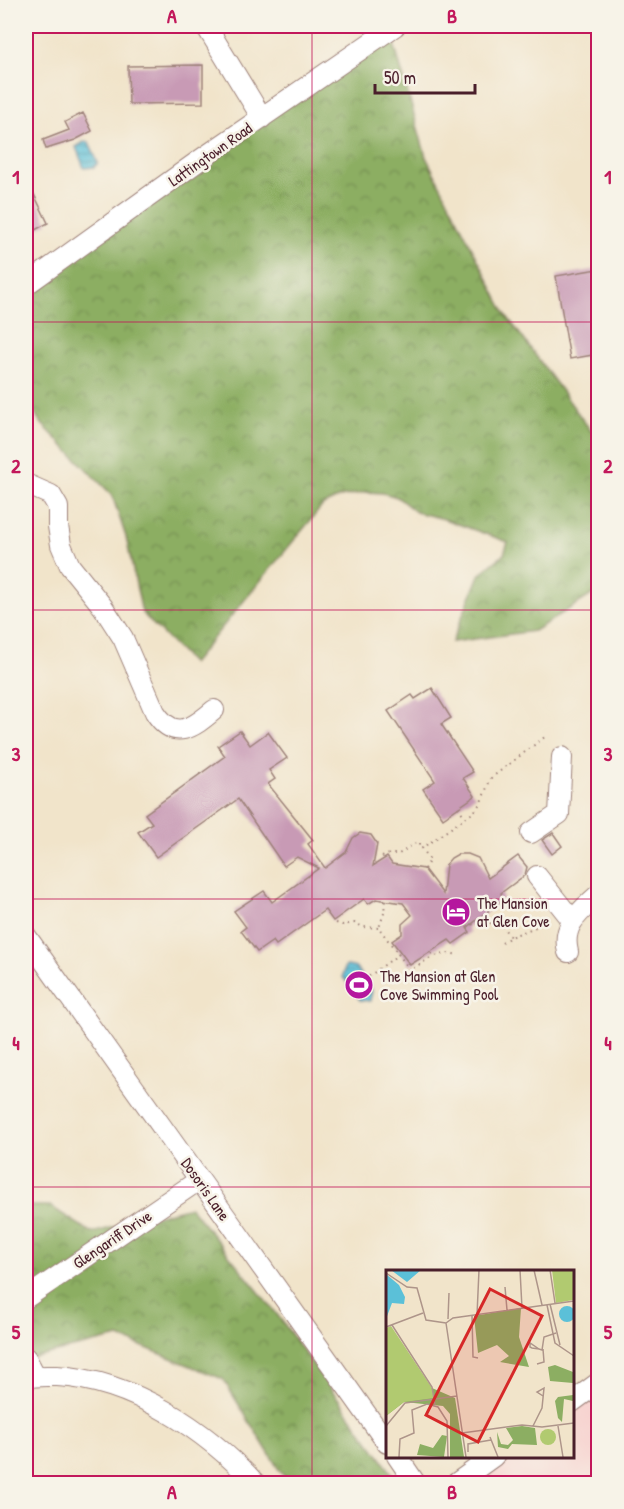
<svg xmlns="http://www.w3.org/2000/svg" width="624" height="1509" viewBox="0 0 624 1509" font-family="'Patrick Hand',sans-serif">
<defs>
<pattern id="forest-crowns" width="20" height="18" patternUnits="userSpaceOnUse" patternTransform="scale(1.5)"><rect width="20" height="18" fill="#8cae62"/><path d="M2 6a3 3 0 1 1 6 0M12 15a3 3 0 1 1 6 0" fill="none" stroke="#748d51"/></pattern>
<pattern id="water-rules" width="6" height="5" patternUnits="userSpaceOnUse" patternTransform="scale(1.5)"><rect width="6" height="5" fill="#5bc0d8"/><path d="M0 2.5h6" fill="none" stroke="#4d9baf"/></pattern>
</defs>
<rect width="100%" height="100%" fill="#f7f3e8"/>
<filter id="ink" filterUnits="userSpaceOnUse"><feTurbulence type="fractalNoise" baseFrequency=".0167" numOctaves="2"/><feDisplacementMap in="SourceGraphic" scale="12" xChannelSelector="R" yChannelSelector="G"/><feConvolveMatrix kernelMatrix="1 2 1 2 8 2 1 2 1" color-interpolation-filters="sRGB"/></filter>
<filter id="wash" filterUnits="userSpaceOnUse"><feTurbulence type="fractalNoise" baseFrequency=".008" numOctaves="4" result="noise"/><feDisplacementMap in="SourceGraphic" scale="24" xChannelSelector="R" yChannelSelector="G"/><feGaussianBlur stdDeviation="1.35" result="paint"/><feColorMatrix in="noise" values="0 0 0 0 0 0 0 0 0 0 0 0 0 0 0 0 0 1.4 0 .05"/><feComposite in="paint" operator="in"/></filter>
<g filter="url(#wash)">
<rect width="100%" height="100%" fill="#f1e4ca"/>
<path fill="#f7d0ce" d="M 598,1389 L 598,1483 L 464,1484 L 502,1457 L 572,1456 L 572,1408 Z"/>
<path fill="url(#forest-crowns)" stroke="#6b6646" stroke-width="1.5" d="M 390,30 L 426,157 L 506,315 L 591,431 L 598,435 L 598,591 L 534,631 L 452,642 L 479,575 L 504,554 L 508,542 L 444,519 L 416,512 L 397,497 L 383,493 L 366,492 L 340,497 L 323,505 L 192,664 L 142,613 L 126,537 L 112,495 L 42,424 L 26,401 L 26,290 Z
M 26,1206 L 50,1206 L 92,1233 L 190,1207 L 276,1313 L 399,1483 L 289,1483 L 278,1468 L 223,1379 L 119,1337 L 26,1359 Z"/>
<path fill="url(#water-rules)" stroke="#527082" stroke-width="1.5" d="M 84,142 L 89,142 L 98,163 L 94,167 L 84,168 L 76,147 Z
M 347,966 L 356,968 L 372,991 L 370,1001 L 360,1000 L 343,977 L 344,968 Z"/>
<g id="blocks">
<path fill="#c89ab5" d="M 203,65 L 203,103 L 129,104 L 128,66 Z
M 83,113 L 92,131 L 75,140 L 46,149 L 43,140 L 69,130 L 65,122 Z
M 26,178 L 48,223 L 26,235 Z
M 598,269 L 598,354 L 570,359 L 556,276 Z
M 432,688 L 451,718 L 441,724 L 473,772 L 463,778 L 475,796 L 443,818 L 423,789 L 435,781 L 388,711 L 412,695 L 415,699 Z
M 240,731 L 250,745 L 268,732 L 287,758 L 269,770 L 275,779 L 268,784 L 313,840 L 308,844 L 325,868 L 346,852 L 353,838 L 360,833 L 371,835 L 377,844 L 373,866 L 387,857 L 392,864 L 424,869 L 443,894 L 446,864 L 451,858 L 458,854 L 468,854 L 478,858 L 488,878 L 518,856 L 527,867 L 525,875 L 501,893 L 503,899 L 467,928 L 470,932 L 453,944 L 449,940 L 410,965 L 392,941 L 402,934 L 402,924 L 412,915 L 403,903 L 376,899 L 368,904 L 364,899 L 333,921 L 325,910 L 276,945 L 273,941 L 257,952 L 241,931 L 246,927 L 234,911 L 264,891 L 272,902 L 319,868 L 297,857 L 284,866 L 238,799 L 156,857 L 138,832 L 152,823 L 145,814 L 225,756 L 218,746 Z
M 553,833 L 562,846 L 552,854 L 542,840 Z"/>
</g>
</g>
<g filter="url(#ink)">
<use href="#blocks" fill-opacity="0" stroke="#9e827a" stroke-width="1.5"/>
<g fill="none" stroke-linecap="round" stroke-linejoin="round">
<g stroke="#9e827a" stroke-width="22">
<path id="minor" d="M 206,26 L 262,118
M 26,285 L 197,162 L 395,26
M 26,484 L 51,495 L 58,507 L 58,526 L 61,545 L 70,566 L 103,607 L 123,638 L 155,712 C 174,742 193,728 214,710
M 531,833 L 559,814 L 562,757
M 537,876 L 572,920
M 26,936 L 387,1443
M 568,952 C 561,925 580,912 598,895
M 26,1298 L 199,1180
M 26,1358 L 35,1375
M 26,1378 C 36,1375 46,1376 57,1376 C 132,1380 206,1430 256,1484
M 572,1402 L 598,1383
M 397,1456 L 416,1484
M 455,1484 L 494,1456"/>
</g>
<path stroke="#9e827a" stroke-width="2" stroke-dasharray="1.5 4.5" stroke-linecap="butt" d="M 458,807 L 465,817
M 382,857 L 389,854 L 399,854 L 417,842 L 422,848
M 424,869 L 430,860 L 422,848 L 474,812 L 481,802 L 491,778 L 546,736
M 385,901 L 384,913 L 379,928 L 410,970 L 434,956
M 336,923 L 342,925 L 355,923 L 363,927 L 379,928
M 467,928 C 479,919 490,922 503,927 L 510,937
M 502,943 L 510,937 L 551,921
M 431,953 L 434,956 L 449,953 L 458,955
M 364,980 L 399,954"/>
<use href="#minor" stroke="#fff" stroke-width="20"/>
</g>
</g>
<path fill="none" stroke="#c2185b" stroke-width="1.5" stroke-opacity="0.55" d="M 312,26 L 312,1484M 26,322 L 598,322M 26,610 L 598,610M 26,899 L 598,899M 26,1187 L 598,1187"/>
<defs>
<g id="hotel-disc" transform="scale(1.5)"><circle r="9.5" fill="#b5179e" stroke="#f7f3e8"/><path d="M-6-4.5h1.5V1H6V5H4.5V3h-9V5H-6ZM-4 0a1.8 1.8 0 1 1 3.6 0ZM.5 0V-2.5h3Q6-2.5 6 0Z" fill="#fff"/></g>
<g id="stadium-disc" transform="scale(1.5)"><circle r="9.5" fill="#b5179e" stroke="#f7f3e8"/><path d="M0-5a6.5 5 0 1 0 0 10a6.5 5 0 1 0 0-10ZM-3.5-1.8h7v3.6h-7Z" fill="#fff"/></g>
</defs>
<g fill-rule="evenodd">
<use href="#hotel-disc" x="456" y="912"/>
<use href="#stadium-disc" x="359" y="985"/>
</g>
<g text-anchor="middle" stroke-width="5" stroke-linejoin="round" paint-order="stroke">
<g font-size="16" fill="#4a1f2b" stroke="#f7f3e8">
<text transform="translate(210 154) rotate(-35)" y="6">Lattingtown Road</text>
<text transform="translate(206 1189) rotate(55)" y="6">Dosoris Lane</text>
<text transform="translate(112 1239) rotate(-34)" y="6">Glengariff Drive</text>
</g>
<g font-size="16" fill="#4a1f2b" stroke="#f7f3e8" text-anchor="start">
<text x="477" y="909">The Mansion<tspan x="477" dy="18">at Glen Cove</tspan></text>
<text x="380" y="982">The Mansion at Glen<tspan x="380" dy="18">Cove Swimming Pool</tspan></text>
</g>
</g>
<g transform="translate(386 1270)">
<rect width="188" height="188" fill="#f1e4ca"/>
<path d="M 166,0 L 187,0 L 187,30 L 170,33 Z" fill="#b1ca70"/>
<path d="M 135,38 L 133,67 L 143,97 L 114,92 L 123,86 L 111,75 L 92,83 L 88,46 ZM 169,95 L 187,102 L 187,113 L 164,111 L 162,97 ZM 0,114 L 46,118 L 69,128 L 78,187 L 64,187 L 64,144 L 57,136 L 18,132 L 0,146 ZM 187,125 L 187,131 L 178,129 L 176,152 L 172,148 L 169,131 L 172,127 ZM 136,156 L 149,158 L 151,175 L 126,174 L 122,179 L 112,177 L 111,162 L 115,174 L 122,175 L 127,170 L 120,158 ZM 56,165 L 61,166 L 58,187 L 31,185 L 34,174 L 47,178 Z" fill="#8cae62"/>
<path d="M 5,56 L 46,118 L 48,128 L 18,132 L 0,146 L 0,58 Z" fill="#b1ca70"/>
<path d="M154 167a8 8 0 1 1 16 0a8 8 0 1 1-16 0Z" fill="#b1ca70"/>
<path d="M 5,0 L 35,0 L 21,12 ZM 0,4 L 13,15 L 19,27 L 18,34 L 6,33 L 0,49 ZM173 44a8 8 0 1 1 16 0a8 8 0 1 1-16 0Z" fill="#5bc0d8"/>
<path fill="none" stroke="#ae958a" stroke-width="1.5" d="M 134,0 L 136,38M 148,0 L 156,35M 164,0 L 169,33M 0,3 L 21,17 L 31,18 L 40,50 L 60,53M 119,17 L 121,40M 164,34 L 174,75M 161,35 L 169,73 L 188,86M 86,45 L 87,87 L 92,88M 91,45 L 93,0M 62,49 L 63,23M 60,53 L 80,187M 60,53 L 67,48 L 188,31M 6,55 L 46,117 L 49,135M 0,57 L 37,43M 153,79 L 144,73 L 144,77 L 146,78 L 153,79 L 156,80 L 158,67 L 170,63M 151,94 L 158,92 L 157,79M 0,156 L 19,133 L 71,126M 147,156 L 156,138 L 158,118 L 151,122 L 157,126M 172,156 L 177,187M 76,163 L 136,155 L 156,157 L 188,153M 104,167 L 112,187M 82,182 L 82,174 L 105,170M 13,187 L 14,169 L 28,163 L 26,140 L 41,134 L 52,137 L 61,151 L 62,187"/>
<path fill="#d62828" fill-opacity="0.15" stroke="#d62828" stroke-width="3" d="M 104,19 L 156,46 L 92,172 L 40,145 Z"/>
<rect width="188" height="188" fill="none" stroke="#4a1f2b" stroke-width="3"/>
</g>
<rect width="624" height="1509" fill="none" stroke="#f7f3e8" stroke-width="66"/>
<path d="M375 84v9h100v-9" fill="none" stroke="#4a1f2b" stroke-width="3"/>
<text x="384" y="84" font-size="18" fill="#4a1f2b" stroke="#f7f3e8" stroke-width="4.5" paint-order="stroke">50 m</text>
<rect x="33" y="33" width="558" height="1443" fill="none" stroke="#c2185b" stroke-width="2"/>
<g font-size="20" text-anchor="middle" font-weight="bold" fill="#c2185b">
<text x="172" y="23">A</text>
<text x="452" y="23">B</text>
<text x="16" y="184">1</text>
<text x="608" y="184">1</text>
<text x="16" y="473">2</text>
<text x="608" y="473">2</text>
<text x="16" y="761">3</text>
<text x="608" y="761">3</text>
<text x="16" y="1050">4</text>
<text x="608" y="1050">4</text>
<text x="16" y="1339">5</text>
<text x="608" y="1339">5</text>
<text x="172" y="1499">A</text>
<text x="452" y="1499">B</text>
</g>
</svg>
